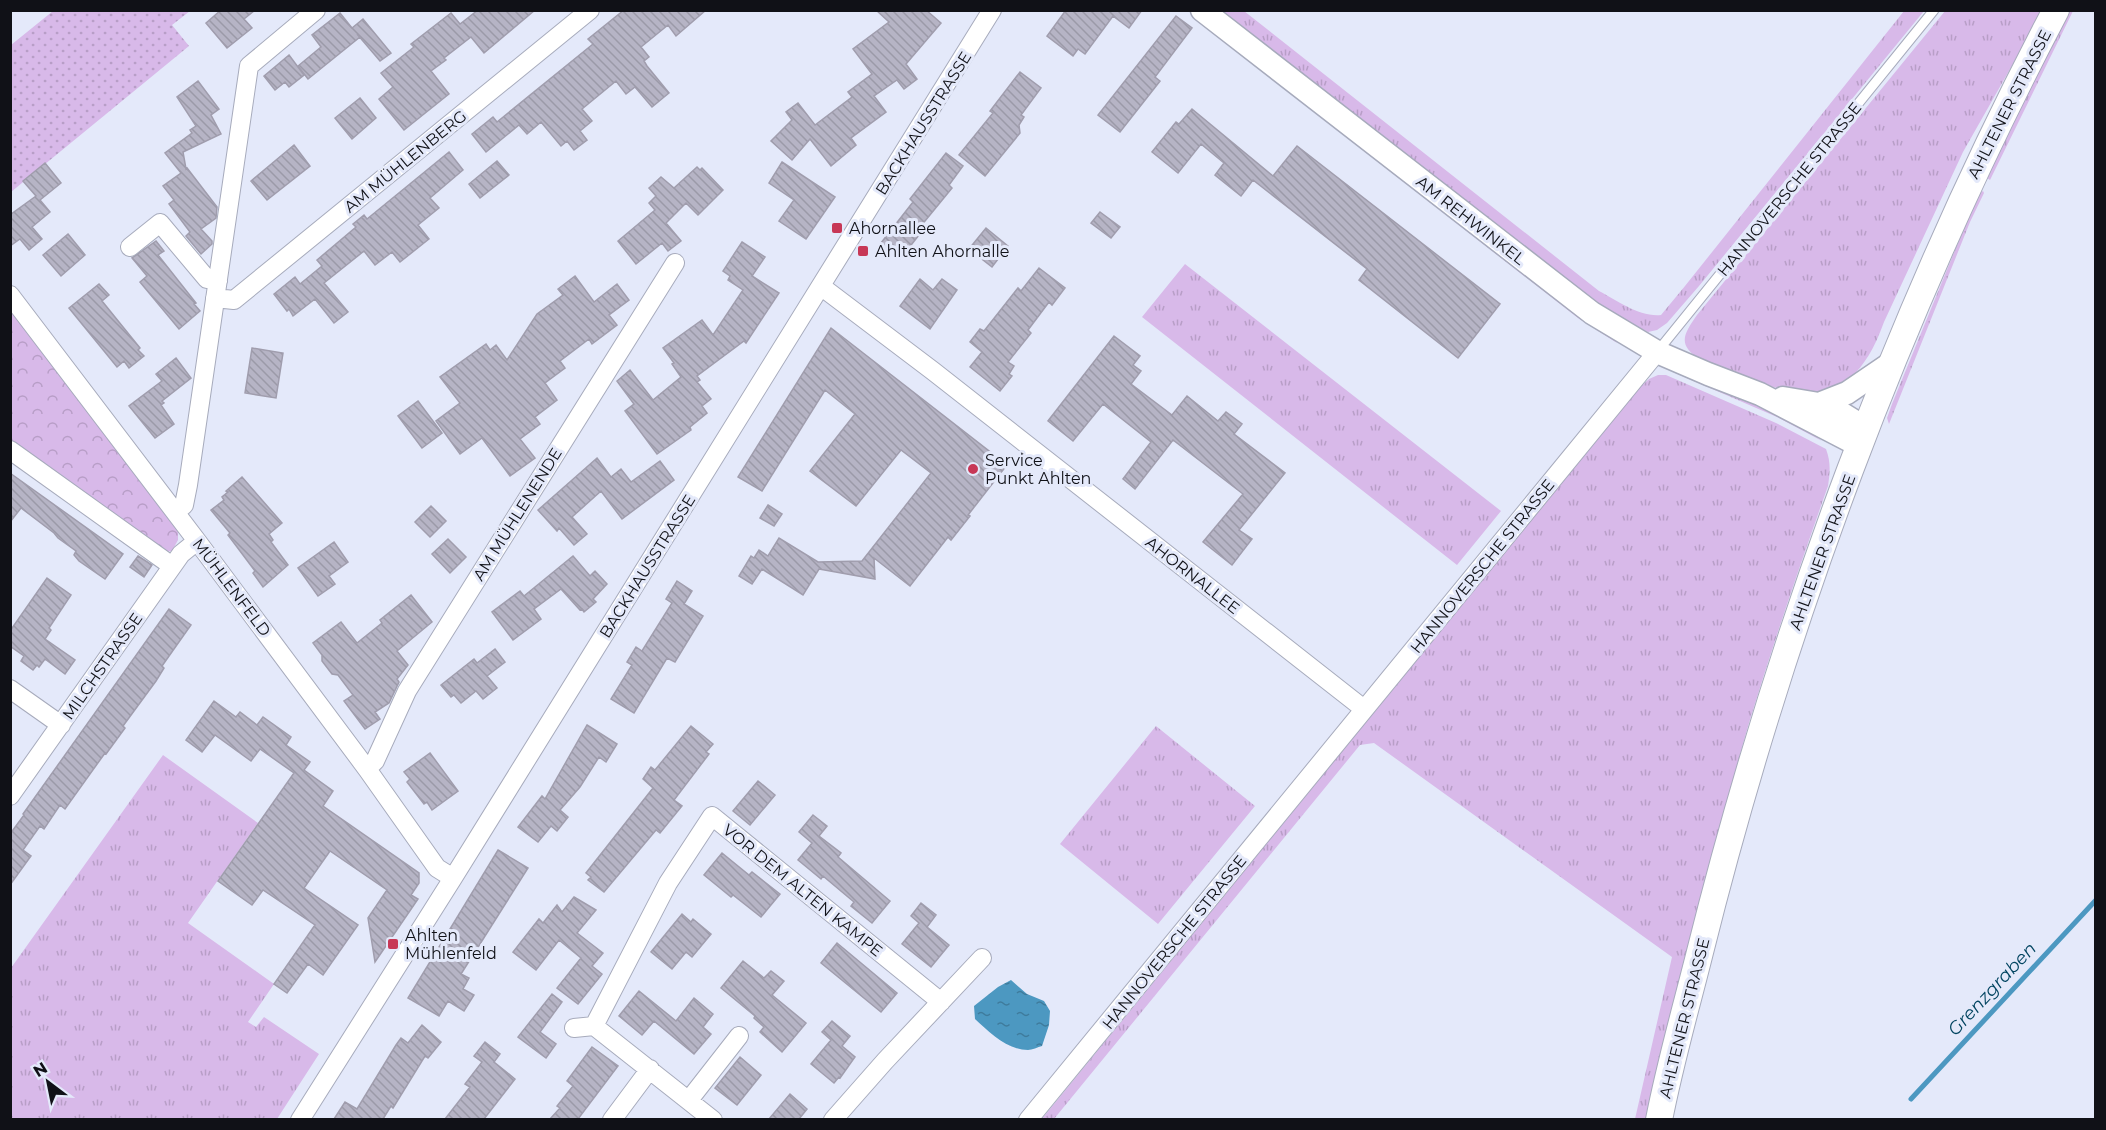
<svg xmlns="http://www.w3.org/2000/svg" width="2106" height="1130" viewBox="0 0 2106 1130" font-family="Montserrat,sans-serif">
<defs>
<pattern id="grass-tufts" width="24" height="20" patternUnits="userSpaceOnUse" patternTransform="scale(1.5)"><rect width="24" height="20" fill="#d8b9e9"/><path d="M3 7l-1-3M5 7V3M7 7l1-3M15 17l-1-3M17 17v-4M19 17l1-3" fill="none" stroke="#b89ec7"/></pattern>
<pattern id="park-crowns" width="20" height="18" patternUnits="userSpaceOnUse" patternTransform="scale(1.5)"><rect width="20" height="18" fill="#d8b9e9"/><path d="M2 6a3 3 0 1 1 6 0M12 15a3 3 0 1 1 6 0" fill="none" stroke="#b89ec7"/></pattern>
<pattern id="garden-dots" width="8" height="8" patternUnits="userSpaceOnUse" patternTransform="scale(1.5)"><rect width="8" height="8" fill="#d8b9e9"/><path d="M2 2h.1M6 6h.1" fill="none" stroke="#b89ec7" stroke-width="1.8" stroke-linecap="round"/></pattern>
<pattern id="water-ripples" width="26" height="14" patternUnits="userSpaceOnUse" patternTransform="scale(1.5)"><rect width="26" height="14" fill="#4c98c1"/><path d="M2 4q2-2 4 0t4 0M15 11q2-2 4 0t4 0" fill="none" stroke="#3e7b9c"/></pattern>
<pattern id="building-back-hatch" width="6" height="6" patternUnits="userSpaceOnUse" patternTransform="scale(1.5)"><rect width="6" height="6" fill="#b6b4c5"/><path d="M-1 5l2 2M0 0l6 6M5-1l2 2" fill="none" stroke="#9b9aa8"/></pattern>
</defs>
<rect width="100%" height="100%" fill="#e4e9fa"/>
<path fill="url(#grass-tufts)" d="M 1221,11 L 1244,11 L 1599,291 C 1618,301 1639,317 1661,315 L 1685,286 L 1904,11 L 1924,11 L 1699,286 L 1667,323 L 1657,330 L 1648,332 L 1614,315 L 1530,253 Z
M 1945,11 L 2043,11 L 1963,152 L 1884,322 C 1846,429 1781,391 1701,360 C 1677,345 1683,335 1697,315 Z
M 2068,11 L 2073,11 L 1990,180 L 1987,178 L 2009,128 Z
M 1220,33 L 1613,338 L 1617,343 L 1578,318 L 1218,37 Z
M 1983,191 L 1984,193 L 1970,222 L 1889,424 L 1887,418 L 1892,404 L 1978,194 Z
M 1185,264 L 1501,511 L 1457,565 L 1142,317 Z
M 1673,372 L 1686,374 L 1770,410 L 1807,430 L 1822,441 L 1777,417 Z
M 1658,375 L 1666,375 L 1776,423 L 1826,449 C 1831,462 1830,473 1828,486 C 1800,565 1773,644 1749,723 C 1711,854 1681,987 1650,1119 L 1635,1119 L 1672,957 L 1374,743 L 1360,745 L 1054,1119 L 1041,1120 L 1636,391 L 1649,379 Z
M 1156,726 L 1255,806 L 1158,924 L 1060,844 Z
M 163,755 L 258,823 L 188,923 L 274,984 L 248,1022 L 256,1027 L 264,1017 L 319,1054 L 277,1119 L 11,1120 L 11,968 Z"/>
<path fill="url(#park-crowns)" d="M 10,304 L 178,530 L 178,540 L 172,551 L 161,552 L 11,444 Z"/>
<path fill="url(#garden-dots)" d="M 53,11 L 190,11 L 172,25 L 189,46 L 11,192 L 11,45 Z"/>
<path fill="url(#water-ripples)" d="M 1011,980 L 1027,994 L 1044,1001 L 1050,1011 L 1049,1025 L 1042,1046 C 1038,1047 1032,1050 1028,1050 C 1007,1050 989,1032 975,1019 L 974,1006 L 998,987 Z"/>
<g fill="none" stroke-linecap="round" stroke-linejoin="round">
<path stroke="#4c98c1" stroke-width="5" d="M 1911,1099 L 2096,900"/>
</g>
<path fill="url(#building-back-hatch)" stroke="#a09dad" stroke-width="1.5" d="M 221,10 L 255,10 L 244,19 L 252,28 L 227,48 L 206,23 Z
M 478,10 L 535,10 L 484,53 L 471,37 L 444,58 L 446,60 L 431,71 L 449,94 L 404,130 L 379,99 L 393,87 L 381,73 L 414,47 L 411,44 L 451,13 L 460,24 Z
M 624,10 L 706,10 L 676,36 L 668,25 L 641,47 L 649,57 L 644,61 L 647,66 L 669,93 L 652,107 L 635,87 L 626,94 L 616,81 L 582,109 L 592,121 L 580,131 L 587,140 L 574,150 L 567,141 L 561,146 L 541,122 L 527,134 L 519,125 L 486,152 L 472,134 L 493,117 L 497,122 L 593,44 L 588,39 Z
M 876,10 L 926,10 L 941,23 L 906,64 L 917,79 L 904,89 L 897,80 L 874,96 L 886,112 L 851,138 L 856,145 L 831,166 L 810,139 L 792,160 L 771,141 L 792,120 L 786,112 L 798,103 L 815,125 L 852,97 L 848,92 L 872,74 L 853,49 L 889,22 Z
M 1066,10 L 1142,10 L 1129,28 L 1113,16 L 1085,54 L 1078,49 L 1073,56 L 1047,36 Z
M 340,13 L 352,28 L 363,19 L 391,53 L 380,61 L 357,34 L 360,37 L 308,79 L 298,66 L 321,47 L 312,35 Z
M 1176,16 L 1192,28 L 1155,77 L 1160,81 L 1120,132 L 1098,115 Z
M 289,55 L 304,75 L 289,87 L 285,82 L 275,90 L 264,76 Z
M 1020,72 L 1041,88 L 1021,115 L 1024,117 L 1019,125 L 1020,133 L 985,176 L 959,155 L 993,113 L 990,111 Z
M 198,81 L 219,109 L 211,115 L 221,134 L 183,152 L 186,169 L 187,168 L 217,207 L 216,218 L 201,229 L 212,241 L 212,244 L 201,254 L 186,236 L 190,232 L 169,204 L 174,200 L 163,186 L 181,173 L 165,153 L 192,133 L 190,130 L 196,126 L 177,97 Z
M 360,98 L 376,118 L 352,139 L 335,118 Z
M 1192,109 L 1273,176 L 1297,146 L 1500,304 L 1458,358 L 1359,280 L 1367,269 L 1253,180 L 1241,196 L 1215,175 L 1224,163 L 1201,144 L 1178,173 L 1152,152 L 1176,122 L 1179,124 Z
M 294,145 L 310,166 L 267,200 L 251,181 Z
M 449,152 L 463,170 L 430,198 L 439,208 L 418,225 L 429,239 L 400,262 L 392,252 L 375,265 L 364,251 L 324,283 L 348,312 L 334,323 L 315,299 L 293,316 L 289,309 L 287,311 L 274,294 L 295,277 L 300,284 L 322,266 L 317,260 L 356,227 L 353,224 L 364,215 L 367,219 Z
M 946,153 L 963,166 L 949,185 L 952,188 L 916,232 L 919,235 L 900,259 L 881,243 L 913,202 L 910,199 Z
M 497,161 L 509,175 L 480,198 L 469,184 Z
M 782,162 L 835,197 L 806,239 L 779,221 L 794,200 L 769,183 Z
M 45,163 L 61,183 L 40,200 L 50,212 L 32,227 L 42,239 L 29,250 L 20,239 L 10,246 L 10,215 L 36,196 L 23,181 Z
M 697,167 L 700,170 L 702,168 L 723,190 L 698,215 L 686,203 L 666,223 L 681,241 L 668,251 L 662,243 L 636,264 L 618,241 L 655,210 L 649,203 L 656,196 L 649,188 L 661,177 L 674,188 Z
M 1100,212 L 1120,227 L 1111,238 L 1091,223 Z
M 986,228 L 1008,246 L 992,267 L 969,249 Z
M 68,234 L 85,255 L 61,276 L 43,255 Z
M 156,241 L 164,251 L 158,255 L 196,303 L 194,304 L 200,311 L 179,329 L 140,282 L 147,276 L 132,258 Z
M 742,242 L 765,257 L 752,276 L 779,293 L 746,343 L 744,341 L 697,376 L 700,380 L 697,382 L 711,399 L 702,406 L 707,413 L 690,427 L 691,430 L 657,454 L 625,411 L 634,404 L 617,381 L 630,370 L 653,400 L 681,377 L 672,364 L 674,363 L 663,348 L 702,320 L 713,335 L 743,290 L 728,280 L 730,276 L 723,271 Z
M 1039,268 L 1065,288 L 1052,305 L 1049,302 L 1028,330 L 1031,333 L 1008,362 L 1014,366 L 1009,374 L 1012,376 L 1000,391 L 970,367 L 982,352 L 970,342 L 980,329 L 984,331 L 1018,288 L 1021,291 Z
M 575,276 L 594,302 L 617,284 L 629,300 L 609,315 L 617,325 L 592,344 L 589,339 L 560,361 L 565,368 L 545,383 L 557,400 L 535,417 L 540,424 L 520,439 L 535,458 L 510,476 L 482,438 L 460,454 L 436,421 L 460,403 L 440,377 L 486,344 L 490,350 L 496,345 L 507,360 L 537,314 L 563,295 L 558,289 Z
M 920,279 L 933,290 L 942,279 L 957,290 L 930,329 L 900,306 Z
M 99,284 L 109,295 L 102,301 L 140,348 L 138,350 L 144,356 L 129,368 L 124,361 L 117,367 L 69,308 Z
M 831,328 L 1007,465 L 968,515 L 970,516 L 951,540 L 948,537 L 910,586 L 874,558 L 875,579 L 819,569 L 803,595 L 762,569 L 752,584 L 739,576 L 751,556 L 754,558 L 759,550 L 768,556 L 779,538 L 818,562 L 862,561 L 931,473 L 901,450 L 856,506 L 810,471 L 855,414 L 825,390 L 762,491 L 738,477 Z
M 1114,336 L 1140,356 L 1133,365 L 1141,371 L 1131,384 L 1172,415 L 1187,396 L 1218,421 L 1226,412 L 1242,424 L 1234,434 L 1285,473 L 1239,530 L 1252,539 L 1232,565 L 1203,542 L 1243,494 L 1173,440 L 1135,489 L 1123,479 L 1151,442 L 1103,404 L 1073,441 L 1048,421 Z
M 252,348 L 283,353 L 276,398 L 245,393 Z
M 176,358 L 191,378 L 162,401 L 164,403 L 161,405 L 174,424 L 155,438 L 129,406 L 162,381 L 156,374 Z
M 418,401 L 442,433 L 422,448 L 398,416 Z
M 597,458 L 611,477 L 621,469 L 631,482 L 660,461 L 674,480 L 622,519 L 601,491 L 572,517 L 587,534 L 574,545 L 559,528 L 557,531 L 538,510 Z
M 10,473 L 123,554 L 105,579 L 79,561 L 74,555 L 76,551 L 58,538 L 54,533 L 21,508 L 10,522 Z
M 242,477 L 282,523 L 269,534 L 273,540 L 271,542 L 288,565 L 263,587 L 253,573 L 255,571 L 228,535 L 230,533 L 211,510 L 224,500 L 222,497 L 228,492 L 226,491 Z
M 768,505 L 782,514 L 774,526 L 760,518 Z
M 431,506 L 446,521 L 430,537 L 415,522 Z
M 448,539 L 466,557 L 450,573 L 432,554 Z
M 334,542 L 348,562 L 329,576 L 335,584 L 318,596 L 298,568 Z
M 138,556 L 152,565 L 144,577 L 130,567 Z
M 573,556 L 590,576 L 595,571 L 607,584 L 593,599 L 596,602 L 584,612 L 582,609 L 580,610 L 561,589 L 534,609 L 541,619 L 513,640 L 492,612 L 520,591 L 524,596 Z
M 47,578 L 71,595 L 49,628 L 51,630 L 45,639 L 75,660 L 65,674 L 45,659 L 39,667 L 37,665 L 33,670 L 21,661 L 24,656 L 10,646 L 10,631 Z
M 677,581 L 692,591 L 684,604 L 703,616 L 675,662 L 667,658 L 634,713 L 611,699 L 632,665 L 627,662 L 636,647 L 642,651 L 672,603 L 666,599 Z
M 411,595 L 432,622 L 397,651 L 408,665 L 397,679 L 399,682 L 389,703 L 375,712 L 380,719 L 365,729 L 344,701 L 353,695 L 338,675 L 332,674 L 322,661 L 322,655 L 313,643 L 341,622 L 357,643 L 382,623 L 380,620 Z
M 169,609 L 191,625 L 162,666 L 164,668 L 156,681 L 123,726 L 125,728 L 106,754 L 105,753 L 65,809 L 60,805 L 44,829 L 40,826 L 23,850 L 31,856 L 10,885 L 10,834 L 24,815 L 23,814 Z
M 495,649 L 505,662 L 487,676 L 497,688 L 483,699 L 476,691 L 461,703 L 454,695 L 451,697 L 441,685 L 474,659 L 477,663 Z
M 214,701 L 236,717 L 240,712 L 257,725 L 263,717 L 291,737 L 286,745 L 310,762 L 304,770 L 333,791 L 323,806 L 419,873 L 419,883 L 411,895 L 418,899 L 375,962 L 368,918 L 387,890 L 330,851 L 304,888 L 358,925 L 323,975 L 308,964 L 287,993 L 274,984 L 315,925 L 263,890 L 252,905 L 218,881 L 294,773 L 260,749 L 251,761 L 215,735 L 202,752 L 186,740 Z
M 587,725 L 617,744 L 606,762 L 599,757 L 580,787 L 560,810 L 568,817 L 557,831 L 551,826 L 538,842 L 518,827 L 542,796 L 545,799 Z
M 691,726 L 713,744 L 706,752 L 709,754 L 674,800 L 682,806 L 660,833 L 656,830 L 604,892 L 588,880 L 591,877 L 586,873 L 653,788 L 643,779 L 651,767 L 655,770 Z
M 430,753 L 458,791 L 432,810 L 427,802 L 424,804 L 407,782 L 410,779 L 404,772 Z
M 758,781 L 775,795 L 750,825 L 733,811 Z
M 813,815 L 827,826 L 819,836 L 841,853 L 838,857 L 890,901 L 872,923 L 851,906 L 854,902 L 823,876 L 821,879 L 798,860 L 812,843 L 799,832 Z
M 498,850 L 528,868 L 461,974 L 469,978 L 463,989 L 474,995 L 464,1011 L 448,1001 L 439,1016 L 408,998 Z
M 722,853 L 749,875 L 752,872 L 780,894 L 761,917 L 733,895 L 731,897 L 704,875 Z
M 574,897 L 596,910 L 577,933 L 603,953 L 592,966 L 602,974 L 578,1004 L 557,988 L 581,958 L 559,940 L 536,970 L 513,952 L 539,919 L 543,923 L 557,905 L 562,912 Z
M 921,903 L 936,915 L 927,927 L 949,945 L 931,967 L 902,944 L 919,923 L 911,916 Z
M 682,914 L 691,922 L 693,919 L 711,934 L 692,957 L 686,952 L 672,969 L 651,952 Z
M 837,943 L 897,993 L 881,1012 L 821,963 Z
M 743,961 L 764,978 L 771,971 L 784,981 L 772,995 L 806,1023 L 782,1052 L 760,1032 L 764,1027 L 754,1018 L 755,1016 L 721,988 Z
M 639,991 L 676,1021 L 694,998 L 713,1014 L 703,1027 L 711,1034 L 694,1054 L 654,1021 L 642,1035 L 619,1016 Z
M 552,994 L 562,1002 L 540,1032 L 556,1044 L 546,1058 L 518,1037 Z
M 832,1021 L 850,1036 L 842,1046 L 855,1057 L 840,1078 L 839,1077 L 834,1083 L 811,1064 L 831,1040 L 822,1032 Z
M 422,1025 L 441,1042 L 428,1058 L 425,1056 L 393,1108 L 391,1106 L 383,1119 L 334,1119 L 345,1102 L 357,1109 L 396,1045 L 401,1038 L 408,1043 Z
M 485,1042 L 500,1054 L 494,1062 L 515,1079 L 484,1119 L 445,1119 L 470,1087 L 465,1084 L 482,1062 L 474,1056 Z
M 592,1047 L 618,1066 L 578,1119 L 550,1119 L 560,1108 L 557,1106 L 573,1086 L 567,1081 Z
M 740,1057 L 761,1075 L 737,1105 L 715,1088 Z
M 790,1094 L 807,1109 L 799,1119 L 769,1119 Z"/>
<g fill="none" stroke-linecap="round" stroke-linejoin="round">
<g stroke="#a7abbc" stroke-width="11">
<path id="service" d="M 1657,352 L 1934,10"/>
</g>
<g stroke="#a7abbc" stroke-width="20">
<path id="minor" d="M 130,247 L 160,223 L 207,279 L 218,281
M 822,287 L 933,371 L 1364,709
M 10,295 L 197,541 L 367,769 L 437,868 L 453,878
M 215,298 L 234,300 L 590,10
M 10,450 L 172,566
M 176,512 L 184,505 L 188,485 L 249,66 L 316,10
M 10,689 L 61,725
M 367,769 L 375,761 L 407,691 L 675,263
M 10,796 L 181,554 L 197,541
M 594,1026 L 668,883 L 712,816 L 941,1002
M 574,1028 L 594,1026 L 713,1120
M 689,1100 L 739,1036
M 300,1120 L 453,878 L 992,10
M 612,1120 L 650,1069
M 833,1120 L 885,1061 L 982,958
M 1028,1120 L 1657,352"/>
</g>
<g stroke="#a7abbc" stroke-width="25">
<path id="tertiary" d="M 1202,10 L 1592,313 L 1657,352 L 1708,374 L 1760,394 L 1860,446
M 1783,398 L 1819,404 L 1836,410 L 1867,429
M 1819,404 L 1847,393 L 1894,361"/>
</g>
<g stroke="#a7abbc" stroke-width="28">
<path id="secondary" d="M 1659,1120 C 1670,1063 1686,1008 1700,952 C 1781,628 1900,306 2056,10"/>
</g>
<use href="#service" stroke="#fff" stroke-width="9"/>
<use href="#minor" stroke="#fff" stroke-width="18"/>
<use href="#tertiary" stroke="#fff" stroke-width="22"/>
<use href="#secondary" stroke="#fff" stroke-width="26"/>
</g>
<g fill="#c73756" stroke="#e4e9fa" stroke-width="2">
<rect x="831" y="222" width="12" height="12" rx="3"/>
<rect x="857" y="245" width="12" height="12" rx="3"/>
<circle cx="973" cy="469" r="6"/>
<rect x="387" y="938" width="12" height="12" rx="3"/>
</g>
<g text-anchor="middle" stroke-width="6" stroke-linejoin="round" paint-order="stroke">
<g font-size="16" fill="#101117" stroke="#e4e9fa">
<text transform="translate(2009 104) rotate(-63)" y="6">AHLTENER STRASSE</text>
<text transform="translate(923 123) rotate(-58)" y="6">BACKHAUSSTRASSE</text>
<text transform="translate(405 161) rotate(-39)" y="6">AM MÜHLENBERG</text>
<text transform="translate(1789 189) rotate(-51)" y="6">HANNOVERSCHE STRASSE</text>
<text transform="translate(1471 220) rotate(38)" y="6">AM REHWINKEL</text>
<text transform="translate(517 514) rotate(-58)" y="6">AM MÜHLENENDE</text>
<text transform="translate(1822 552) rotate(-70)" y="6">AHLTENER STRASSE</text>
<text transform="translate(647 566) rotate(-58)" y="6">BACKHAUSSTRASSE</text>
<text transform="translate(1482 566) rotate(-51)" y="6">HANNOVERSCHE STRASSE</text>
<text transform="translate(1193 575) rotate(38)" y="6">AHORNALLEE</text>
<text transform="translate(232 587) rotate(53)" y="6">MÜHLENFELD</text>
<text transform="translate(102 666) rotate(-55)" y="6">MILCHSTRASSE</text>
<text transform="translate(803 890) rotate(39)" y="6">VOR DEM ALTEN KAMPE</text>
<text transform="translate(1174 942) rotate(-51)" y="6">HANNOVERSCHE STRASSE</text>
<text transform="translate(1684 1018) rotate(-76)" y="6">AHLTENER STRASSE</text>
</g>
<g font-size="16" fill="#101117" stroke="#e4e9fa" text-anchor="start">
<text x="849" y="234">Ahornallee</text>
<text x="875" y="257">Ahlten Ahornalle</text>
<text x="985" y="466">Service<tspan x="985" dy="18">Punkt Ahlten</tspan></text>
<text x="405" y="941">Ahlten<tspan x="405" dy="18">Mühlenfeld</tspan></text>
</g>
<g font-size="18" font-style="italic" fill="#034561" stroke="#e4e9fa">
<text transform="translate(1992 989) rotate(-47)" y="6">Grenzgraben</text>
</g>
</g>
<rect width="2106" height="1130" fill="none" stroke="#101117" stroke-width="24"/>
<g transform="translate(48 1082) rotate(328)" stroke="#e4e9fa" stroke-width="4.5" paint-order="stroke">
<path d="M0-4.5L10 22L0 15L-10 22Z" fill="#101117"/>
<text y="-9" font-size="16" font-weight="bold" text-anchor="middle" fill="#101117">N</text>
</g>
</svg>
